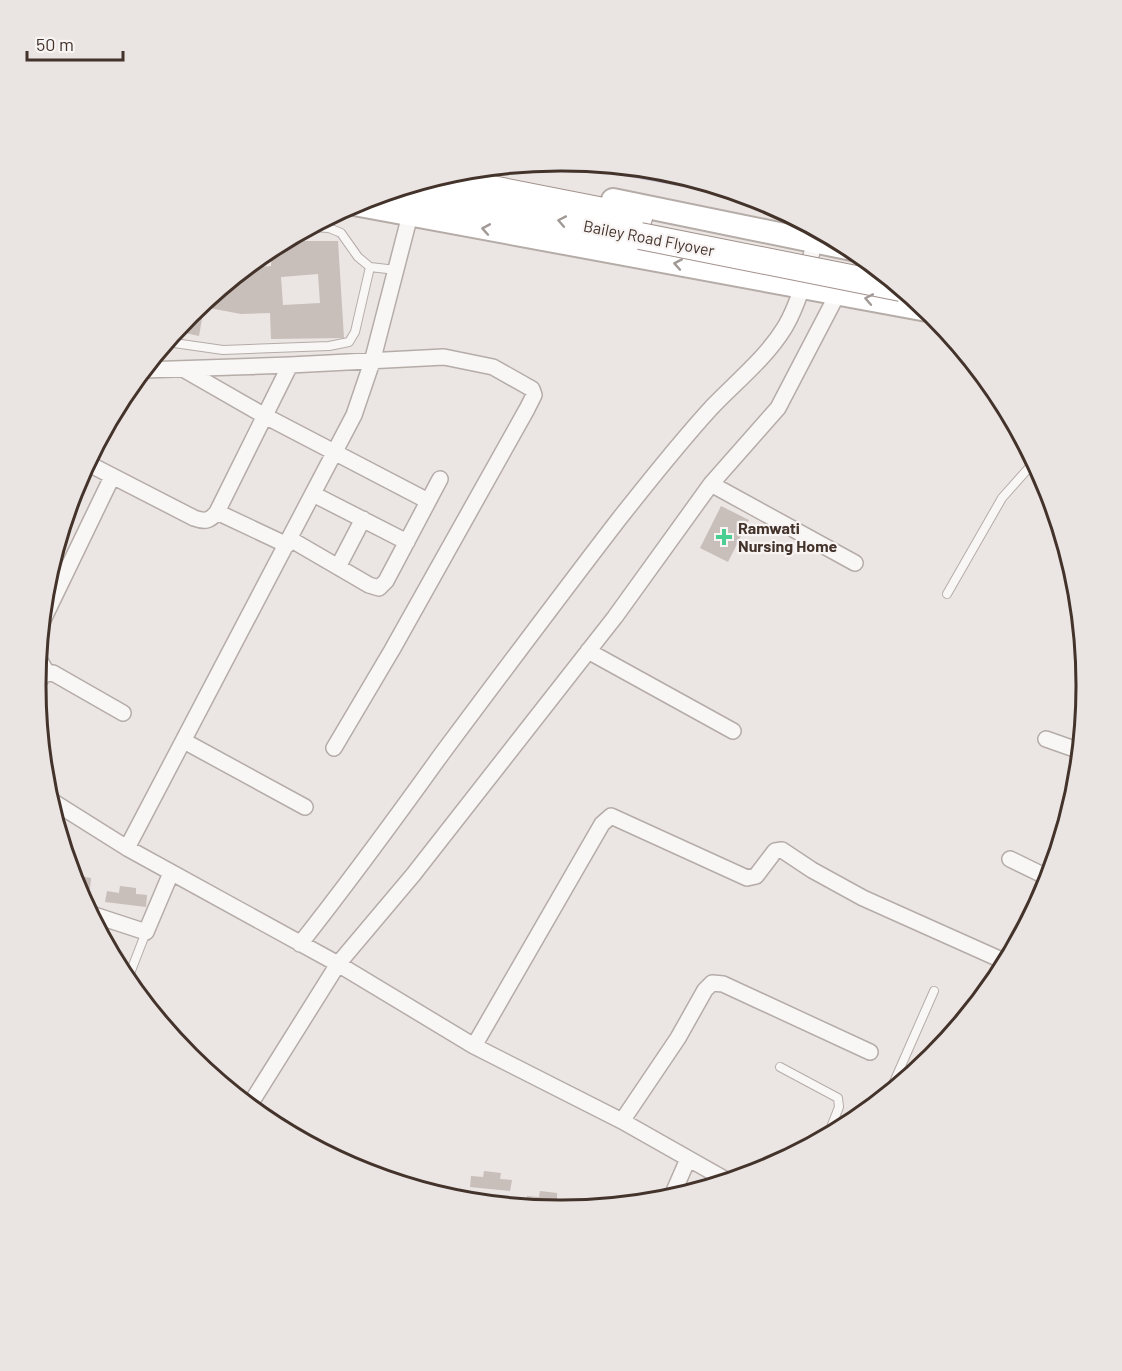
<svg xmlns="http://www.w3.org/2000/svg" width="1122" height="1371" viewBox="0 0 1122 1371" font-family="Barlow,sans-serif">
<defs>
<pattern id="grass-tufts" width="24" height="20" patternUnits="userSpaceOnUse" patternTransform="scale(1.5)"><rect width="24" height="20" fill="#cbc4d5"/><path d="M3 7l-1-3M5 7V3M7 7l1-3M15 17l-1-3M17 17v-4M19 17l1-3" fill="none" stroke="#a6a0ad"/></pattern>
</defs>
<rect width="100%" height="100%" fill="#ebe5e3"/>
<path fill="url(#grass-tufts)" d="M 561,161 L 664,171 L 764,202 L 548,162 Z"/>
<path fill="#c8beba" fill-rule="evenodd" d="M 284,241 L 338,241 L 344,338 L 271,339 L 270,313 L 241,314 L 204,307 L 199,336 L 176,331 L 190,314 L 247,268 L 271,266 L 272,248 ZM 318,274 L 320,303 L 283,305 L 281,277 Z
M 721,506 L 749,520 L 728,562 L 700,548 Z
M 71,870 L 81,871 L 80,876 L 91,878 L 90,889 L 77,888 Z
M 120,886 L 136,888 L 136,894 L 147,895 L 146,907 L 105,902 L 107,891 L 119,893 Z
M 484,1171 L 501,1173 L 500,1179 L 512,1180 L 510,1191 L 470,1187 L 471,1176 L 483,1177 Z
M 540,1191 L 557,1193 L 557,1199 L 568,1200 L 567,1210 L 526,1207 L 527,1196 L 539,1197 Z"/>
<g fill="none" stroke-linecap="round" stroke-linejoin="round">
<g stroke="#b5aca8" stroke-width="10">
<path id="service" d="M 311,227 L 329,228 L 341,233 L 358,257 L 370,267 L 396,270
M 167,342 L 223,350 L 329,346 L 349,342 L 355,332 L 370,267
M 947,594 L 1002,498 L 1034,462
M 127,981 L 146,932
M 780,1067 L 838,1098 L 839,1107 L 828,1135
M 890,1091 L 934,991"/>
</g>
<g stroke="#b5aca8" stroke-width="18">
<path id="minor" d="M 183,369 L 265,416 L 428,501
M 144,370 L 290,365 L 444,357 L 493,367 L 532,389 L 534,395 L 527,409 L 392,650 L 334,748
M 87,463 L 194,518 C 205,522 210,521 217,512 L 290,365
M 711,484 L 855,563
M 313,494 L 407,542
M 217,512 L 287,545
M 290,539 L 369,585 L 379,588 L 386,581 L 440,479
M 338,567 L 363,519
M 42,622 L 112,477
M 588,651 L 733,731
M 39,659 L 47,673
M 36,686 L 44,674 L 53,673 L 123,713
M 1046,739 L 1080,751
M 184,741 L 305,807
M 49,799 L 127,848 L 338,964 L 474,1046 L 622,1121 L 728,1181
M 127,848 L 354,415 L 372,362 L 410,215
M 1010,859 L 1049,878
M 91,914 L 146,932 L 171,873
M 300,944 C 349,882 395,819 441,755 C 500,676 559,597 619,519 C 649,481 679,443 712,407 C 737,381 766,358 785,327 C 800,301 807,270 815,241
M 474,1046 L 602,824 L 611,816 L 747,878 L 756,876 L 775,851 L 782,850 L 812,870 L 863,898 L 1006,962
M 249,1106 L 338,964 L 413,875 L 615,617 L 711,484 L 778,408 L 838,293
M 622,1121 L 678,1038 L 705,990 L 712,983 L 723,984 L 870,1052
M 671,1198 L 688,1159"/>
</g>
<g stroke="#b5aca8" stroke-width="26">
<path id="secondary" d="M 613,200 L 852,249
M 354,204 L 927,310"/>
</g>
<g stroke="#a1918a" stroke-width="28">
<path id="trunk" d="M 436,178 L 639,218
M 397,189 L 640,236"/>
</g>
<use href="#service" stroke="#f9f7f6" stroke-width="8"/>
<use href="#minor" stroke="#f9f7f6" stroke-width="15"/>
<use href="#secondary" stroke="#fff" stroke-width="22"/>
<use href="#trunk" stroke="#fff" stroke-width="26"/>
<g stroke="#a1918a" stroke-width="28" stroke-linecap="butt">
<path id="trunk-bridge" d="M 640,236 L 901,288"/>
</g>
<use href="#trunk-bridge" stroke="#fff" stroke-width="26"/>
</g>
<defs><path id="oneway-chevron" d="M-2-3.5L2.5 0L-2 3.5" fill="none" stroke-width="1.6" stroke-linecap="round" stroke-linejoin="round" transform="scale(1.5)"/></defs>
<g stroke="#a19995">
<use href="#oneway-chevron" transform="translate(562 221) rotate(-169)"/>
<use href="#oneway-chevron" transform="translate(486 229) rotate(-170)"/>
<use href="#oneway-chevron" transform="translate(678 264) rotate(-170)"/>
<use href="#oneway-chevron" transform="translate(869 299) rotate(-169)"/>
</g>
<path fill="#4ace92" stroke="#f8f4f3" stroke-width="2" d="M721 528h6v6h6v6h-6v6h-6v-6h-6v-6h6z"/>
<g text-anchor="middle" stroke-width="4.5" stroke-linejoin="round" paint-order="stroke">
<g font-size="16" fill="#43332b" stroke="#f8f4f3">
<text transform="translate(649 238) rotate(11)" y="6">Bailey Road Flyover</text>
</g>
<g font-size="16" font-weight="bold" fill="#43332b" stroke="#f8f4f3" text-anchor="start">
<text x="738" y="534">Ramwati<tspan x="738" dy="18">Nursing Home</tspan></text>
</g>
</g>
<path d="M0 0H1122V1371H0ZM560 171H562A514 514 0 0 1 1076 685V686A514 514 0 0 1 562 1200H560A514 514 0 0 1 46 686V685A514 514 0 0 1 560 171Z" fill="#eae5e3" fill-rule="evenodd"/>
<path fill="none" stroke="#43332b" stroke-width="3" d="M560 171H562A514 514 0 0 1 1076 685V686A514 514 0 0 1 562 1200H560A514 514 0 0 1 46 686V685A514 514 0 0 1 560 171Z"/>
<path d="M27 51v9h96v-9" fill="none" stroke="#43332b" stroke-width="3"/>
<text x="36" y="51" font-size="18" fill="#43332b" stroke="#f8f4f3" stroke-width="4.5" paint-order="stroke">50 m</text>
</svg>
